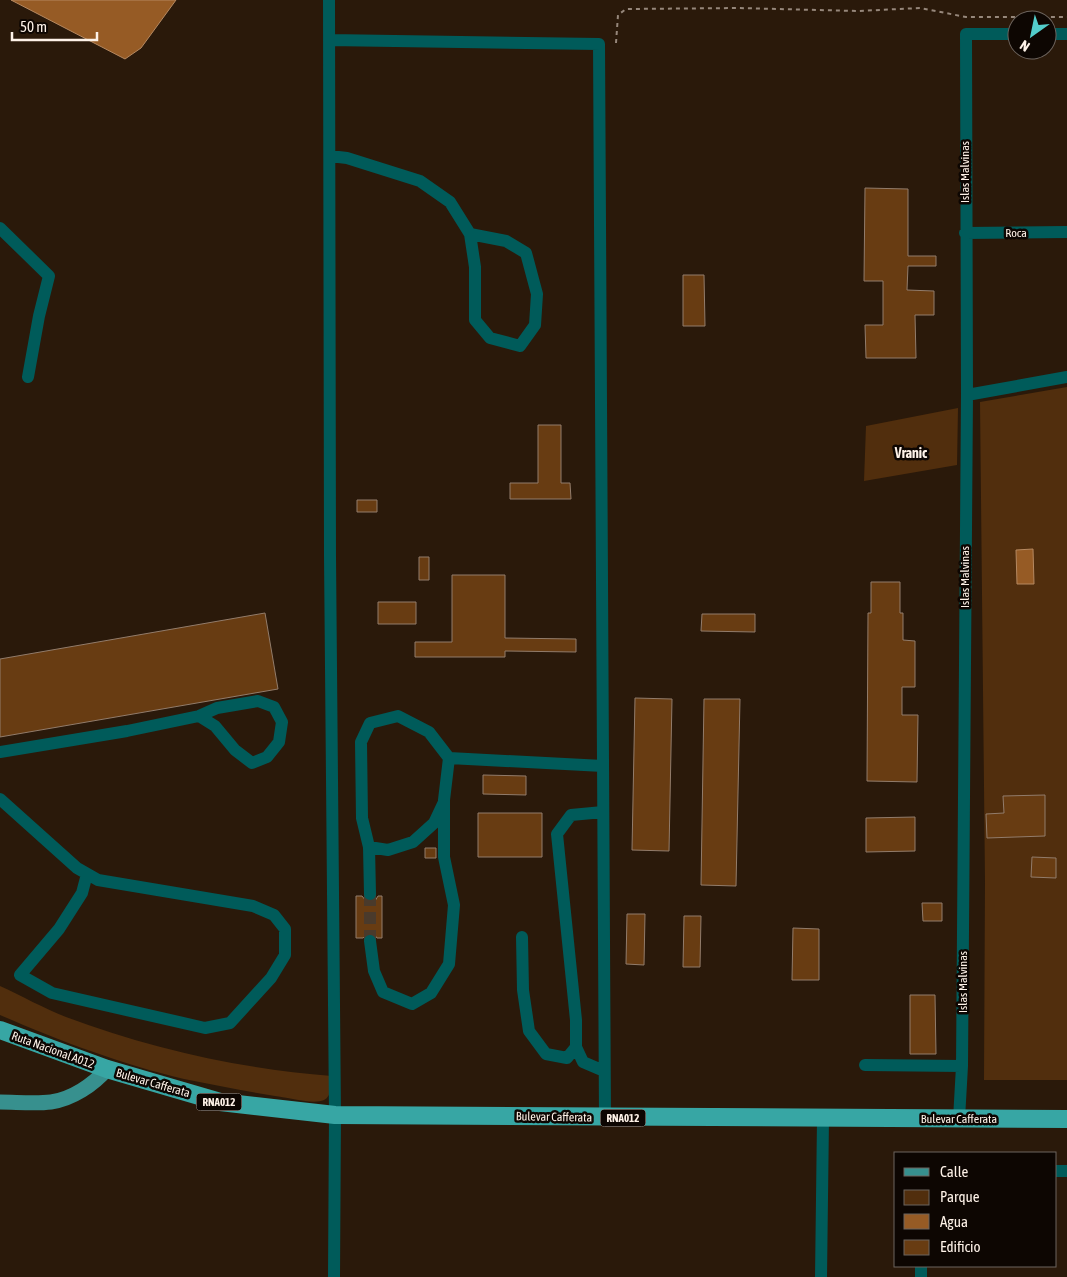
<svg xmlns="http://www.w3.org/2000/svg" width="1067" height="1277" viewBox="0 0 1067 1277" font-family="'Asap Condensed',sans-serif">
<rect width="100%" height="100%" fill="#2a190a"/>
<path fill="#512e0d" d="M 1067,387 L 1067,1080 L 984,1080 L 985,882 L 980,402 Z
M 958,408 L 957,465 L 864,481 L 866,426 Z
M 0,986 C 22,996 43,1008 66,1017 C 151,1049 242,1069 332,1076 C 331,1084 332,1096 324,1100 C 313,1105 286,1097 275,1096 C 244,1091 214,1085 184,1079 C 124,1065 57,1040 0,1015 Z"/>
<path fill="#965b25" stroke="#b58860" d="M 11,0 L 176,0 L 141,48 L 125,59 Z
M 1033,549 L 1034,584 L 1017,584 L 1016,550 Z"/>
<path fill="#683c12" stroke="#927c6b" d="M 865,188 L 908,189 L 908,256 L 936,256 L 936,266 L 908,266 L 907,290 L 934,291 L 934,315 L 915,315 L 916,358 L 866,358 L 865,325 L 883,325 L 883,281 L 864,281 Z
M 683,275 L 704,275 L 705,326 L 683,326 Z
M 538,425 L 561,425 L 561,483 L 570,483 L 571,499 L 510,499 L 510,483 L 538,483 Z
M 357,500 L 377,500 L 377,512 L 357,512 Z
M 419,557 L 429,557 L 429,580 L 419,580 Z
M 452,575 L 505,575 L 505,638 L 576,639 L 576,652 L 505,651 L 505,657 L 415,657 L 415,642 L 452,642 Z
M 871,582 L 900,582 L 900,613 L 903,613 L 903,640 L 915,641 L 915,687 L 902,687 L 902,715 L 918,715 L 917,782 L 867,781 L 868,613 L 871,613 Z
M 378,602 L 416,602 L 416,624 L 378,624 Z
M 265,613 L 278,689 L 0,737 L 0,659 Z
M 702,614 L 755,614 L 755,632 L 701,631 Z
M 635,698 L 672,699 L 669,851 L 632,850 Z
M 704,699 L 740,699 L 736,886 L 701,885 Z
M 483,775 L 526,776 L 526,795 L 483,794 Z
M 1045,795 L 1045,836 L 987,838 L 986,814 L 1004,813 L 1003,796 Z
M 478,813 L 542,813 L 542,857 L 478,857 Z
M 915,817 L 915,851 L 866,852 L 866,818 Z
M 425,848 L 436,848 L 436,858 L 425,858 Z
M 1032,857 L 1056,858 L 1056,878 L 1031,877 Z
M 356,896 L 362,896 L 366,901 L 370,902 L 375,901 L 378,896 L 382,896 L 382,938 L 377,938 L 374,934 L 369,933 L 363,938 L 356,938 Z
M 922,903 L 942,903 L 942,921 L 923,921 Z
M 627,914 L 645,914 L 644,965 L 626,964 Z
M 684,916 L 701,916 L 700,967 L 683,967 Z
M 793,928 L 819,929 L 819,980 L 792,980 Z
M 910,995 L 935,995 L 936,1054 L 910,1054 Z"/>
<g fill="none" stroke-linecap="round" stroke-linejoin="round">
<path stroke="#4a3a2b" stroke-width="12" stroke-dasharray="12 6" stroke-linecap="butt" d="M 370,894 L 370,941"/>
<path stroke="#96877b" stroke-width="2" stroke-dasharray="4 4" stroke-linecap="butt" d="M 616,43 L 618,15 L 626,9 L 738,8 L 858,11 L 920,8 L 966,17 L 1067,17"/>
<path stroke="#005b5a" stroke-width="12" d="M 329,0 L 330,556 L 335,1115 L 334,1277
M 1047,34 L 1067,34
M 329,40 L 599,44 L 605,1118
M 330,156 L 347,158 L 420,181 L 450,202 L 470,234 L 475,267 L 475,320 L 490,338 L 520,346 L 535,325 L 537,294 L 526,253 L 506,241 L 470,234
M 0,228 L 49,276 L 39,316 L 28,377
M 965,233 L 1067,232
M 967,395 L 1067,377
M 0,752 L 127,731 L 199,716 L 217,708 L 258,701 L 274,707 L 282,722 L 279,742 L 267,757 L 252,763 L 235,750 L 215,726 L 199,716
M 449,758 L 603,766
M 0,799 L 77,868 L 98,880 L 253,906 L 274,915 L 285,929 L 285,955 L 271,978 L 230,1023 L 205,1028 L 52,993 L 20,975 L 59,929 L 82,893 L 87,874
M 369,847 L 388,850 L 413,842 L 434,823 L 443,804
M 370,894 L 369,847 L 362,818 L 361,742 L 370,723 L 398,716 L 429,732 L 449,758 L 444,800 L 444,857 L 454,905 L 449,964 L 431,993 L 412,1004 L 383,992 L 374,971 L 370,941
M 522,937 L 523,990 L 529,1031 L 546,1054 L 567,1058 L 576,1047 L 576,1020 L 557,834 L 571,815 L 603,812
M 576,1047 L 583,1062 L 604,1071
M 865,1065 L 962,1066
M 959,1119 L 962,1066 L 967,395 L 966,34 L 1017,34
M 1056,1171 L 1067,1171
M 821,1277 L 823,1119
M 921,1277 L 921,1266"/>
<path stroke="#37908e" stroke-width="15" d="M 0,1102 C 16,1102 35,1104 51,1102 C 72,1099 93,1085 107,1069"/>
<path stroke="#37a6a4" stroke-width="18" d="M 0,1030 L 107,1069 L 220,1102 L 335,1115 L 1067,1119"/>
</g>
<g text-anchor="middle" stroke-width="5" stroke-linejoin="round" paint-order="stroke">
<g fill="#0d0602" stroke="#b6aba3" stroke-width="1">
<rect x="196.5" y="1093.5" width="45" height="17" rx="4"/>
<rect x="600.5" y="1109.5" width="45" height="17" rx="4"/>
</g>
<g font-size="11" font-weight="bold" fill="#fef2e8">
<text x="219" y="1106">RNA012</text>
<text x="623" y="1122">RNA012</text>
</g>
<g font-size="12" fill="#fef2e8" stroke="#0d0602">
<text transform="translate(965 172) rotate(-90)" y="4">Islas Malvinas</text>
<text x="1016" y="237">Roca</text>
<text transform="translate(965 577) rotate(-90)" y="4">Islas Malvinas</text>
<text transform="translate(963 982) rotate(-90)" y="4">Islas Malvinas</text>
<text transform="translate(53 1050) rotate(20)" y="4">Ruta Nacional A012</text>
<text transform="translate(153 1083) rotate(16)" y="4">Bulevar Cafferata</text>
<text transform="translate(554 1117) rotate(1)" y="4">Bulevar Cafferata</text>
<text x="959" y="1123">Bulevar Cafferata</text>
</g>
<g font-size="14" font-weight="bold" fill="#fef2e8" stroke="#0d0602">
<text x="911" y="458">Vranic</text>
</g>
</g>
<rect x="894" y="1152" width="162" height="115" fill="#0d0602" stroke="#6d645e"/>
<rect x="904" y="1168" width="25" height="8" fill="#37908e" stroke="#6d645e"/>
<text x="940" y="1177" font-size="15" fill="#fef2e8">Calle</text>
<rect x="904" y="1190" width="25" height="15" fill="#512e0d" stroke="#6d645e"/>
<text x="940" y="1202" font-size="15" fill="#fef2e8">Parque</text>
<rect x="904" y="1214" width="25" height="15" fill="#965b25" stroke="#6d645e"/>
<text x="940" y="1227" font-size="15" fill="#fef2e8">Agua</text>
<rect x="904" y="1240" width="25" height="15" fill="#683c12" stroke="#6d645e"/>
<text x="940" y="1252" font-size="15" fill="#fef2e8">Edificio</text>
<g transform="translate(1032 35) rotate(213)"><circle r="24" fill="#0d0602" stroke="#6d645e"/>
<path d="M0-4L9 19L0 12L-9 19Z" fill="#53cdcb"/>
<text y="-8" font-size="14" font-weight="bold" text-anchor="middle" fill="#fef2e8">N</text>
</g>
<path d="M12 32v8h85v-8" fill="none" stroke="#fef2e8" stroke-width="2.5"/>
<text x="20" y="32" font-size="15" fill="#fef2e8" stroke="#0d0602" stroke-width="4" paint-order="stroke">50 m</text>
</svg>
